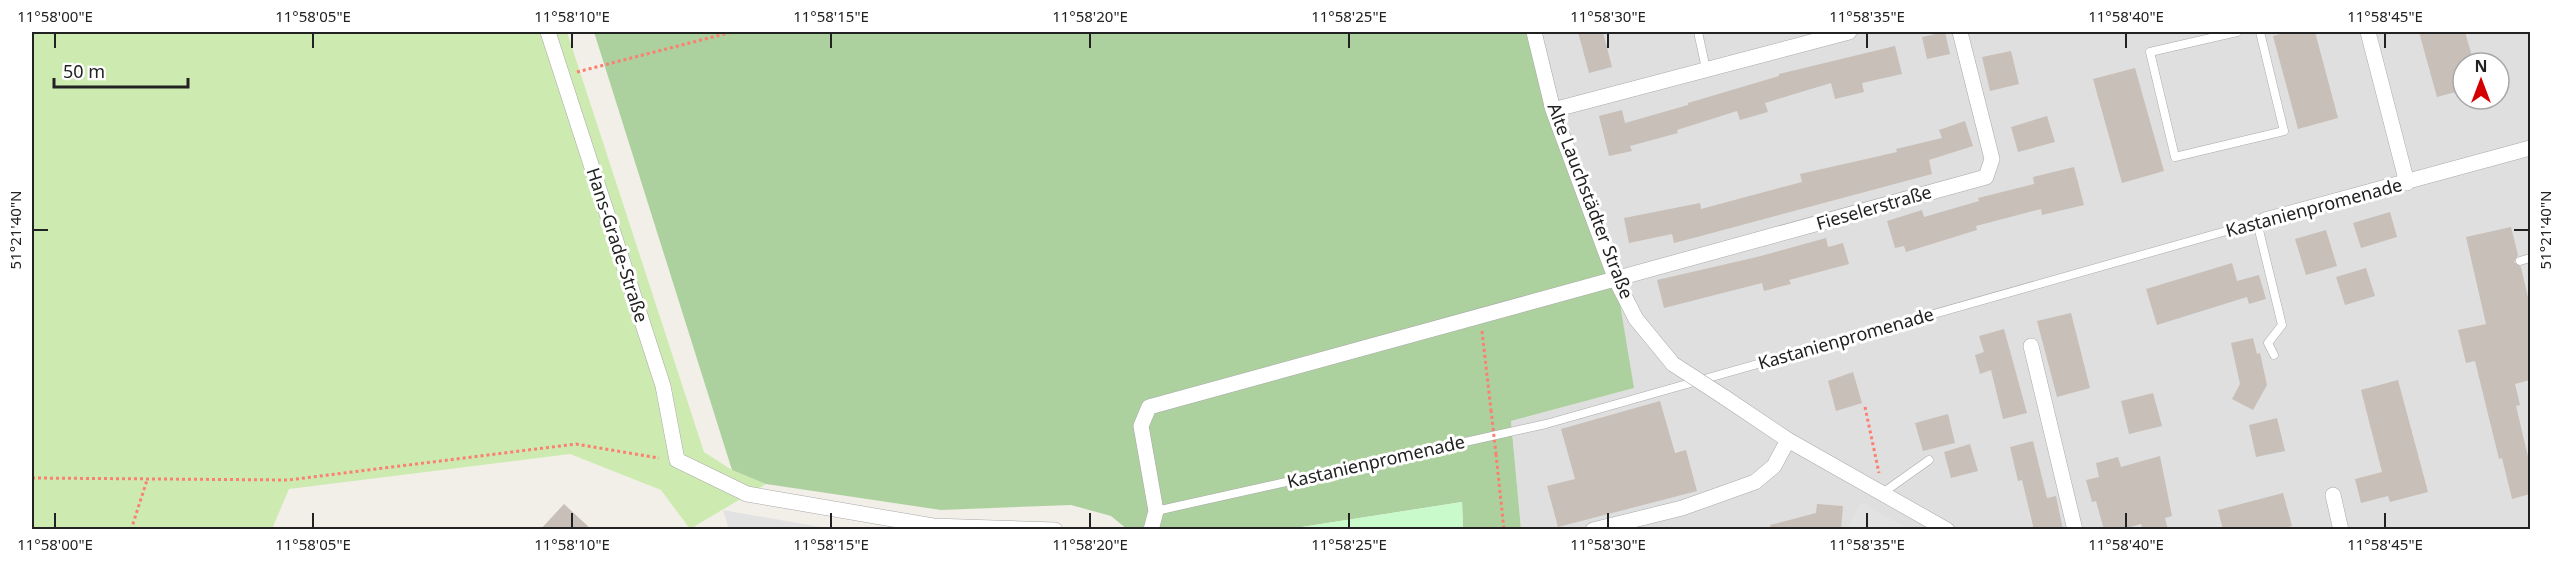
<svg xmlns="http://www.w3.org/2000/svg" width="2562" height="561" viewBox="0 0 2562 561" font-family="'Noto Sans',sans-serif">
<rect width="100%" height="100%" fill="#f2efe9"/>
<path fill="#e0dfdf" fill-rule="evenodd" d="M 1534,32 L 2530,32 L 2530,529 L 1521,529 L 1511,421 L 1634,388 ZM 2463,63 L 2499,63 L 2499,99 L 2463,99 Z"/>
<path fill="#cdebb0" d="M 32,32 L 567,32 L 704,452 L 732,470 L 766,484 L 690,529 L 661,490 L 570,454 L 289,489 L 272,529 L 32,529 Z"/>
<path fill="#add19e" d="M 594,32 L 1534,32 L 1616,280 L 1634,388 L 1511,421 L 1521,529 L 1463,529 L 1462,502 L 1289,529 L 1128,530 L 1111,516 L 1071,505 L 941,510 L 766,484 L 732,470 Z"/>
<path fill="#c8facc" d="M 1462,502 L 1463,529 L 1289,529 Z"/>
<path fill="#e2e2e2" d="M 1861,502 L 1908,529 L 1848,529 Z
M 723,510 L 832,529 L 729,529 Z"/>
<path fill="#c7bfb8" d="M 1578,32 L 1603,32 L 1612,67 L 1589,73 Z
M 1945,32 L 1950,54 L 1927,59 L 1922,37 Z
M 2288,32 L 2315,32 L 2338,118 L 2298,129 L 2273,36 Z
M 2419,32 L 2465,32 L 2474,63 L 2463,63 L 2463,90 L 2437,97 Z
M 1895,46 L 1902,74 L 1862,83 L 1864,92 L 1835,99 L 1831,83 L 1765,103 L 1768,112 L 1740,120 L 1737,111 L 1677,130 L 1678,133 L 1630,146 L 1632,151 L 1609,156 L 1599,116 L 1622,110 L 1625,123 L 1688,105 L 1688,103 L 1779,76 L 1779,74 Z
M 2011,51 L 2019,84 L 1990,91 L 1982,57 Z
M 2135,68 L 2164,171 L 2122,183 L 2093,79 Z
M 2047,116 L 2055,142 L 2018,152 L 2011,127 Z
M 1965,121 L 1973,146 L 1929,160 L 1932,174 L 1701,236 L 1674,243 L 1672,234 L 1629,243 L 1624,218 L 1700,203 L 1701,209 L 1753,195 L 1802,182 L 1800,174 L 1897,152 L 1896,149 L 1942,138 L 1939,130 Z
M 2074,167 L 2084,205 L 2042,215 L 2041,209 L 1976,226 L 1977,230 L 1906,252 L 1904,246 L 1895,248 L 1887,221 L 1922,210 L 1924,217 L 1979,201 L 1978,198 L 2034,184 L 2033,177 Z
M 2390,212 L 2397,237 L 2361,248 L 2353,223 Z
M 2511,227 L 2518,255 L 2514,262 L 2521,267 L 2530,306 L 2530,380 L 2515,384 L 2520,405 L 2516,406 L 2530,465 L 2530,494 L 2512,499 L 2502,458 L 2499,459 L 2475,361 L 2466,363 L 2458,330 L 2486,324 L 2466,237 Z
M 2326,230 L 2337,266 L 2306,275 L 2295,239 Z
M 1826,238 L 1828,247 L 1843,243 L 1849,264 L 1789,280 L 1791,284 L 1764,291 L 1762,283 L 1664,308 L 1657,280 L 1757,257 Z
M 2232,263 L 2237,281 L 2259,275 L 2266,299 L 2249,304 L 2247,297 L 2157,325 L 2146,289 Z
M 2366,268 L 2375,296 L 2345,305 L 2336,277 Z
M 2071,313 L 2090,388 L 2057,397 L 2037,321 Z
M 2004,329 L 2027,413 L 2003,419 L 1991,370 L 1980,374 L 1975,355 L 1984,352 L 1979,336 Z
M 2253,338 L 2257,354 L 2260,353 L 2267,385 L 2253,410 L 2232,399 L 2240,384 L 2231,343 Z
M 1853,372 L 1862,403 L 1836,411 L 1828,381 Z
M 2398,380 L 2428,492 L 2390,502 L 2388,496 L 2361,503 L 2355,479 L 2382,472 L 2361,390 Z
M 2153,393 L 2162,426 L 2129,434 L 2121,401 Z
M 1660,401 L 1675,453 L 1686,450 L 1697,491 L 1558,527 L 1547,486 L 1575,479 L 1561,429 Z
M 1948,414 L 1955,443 L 1923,451 L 1915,423 Z
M 2277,418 L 2285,451 L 2256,457 L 2249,425 Z
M 2033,441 L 2047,498 L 2056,496 L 2063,530 L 2034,530 L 2022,480 L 2018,481 L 2010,447 Z
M 1970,444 L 1978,471 L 1951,478 L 1944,452 Z
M 2160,456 L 2172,516 L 2165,518 L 2168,530 L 2143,530 L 2141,524 L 2119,530 L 2104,530 L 2096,501 L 2092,502 L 2086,480 L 2099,477 L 2096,463 L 2118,457 L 2121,467 Z
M 2283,493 L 2292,526 L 2279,530 L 2223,530 L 2218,510 Z
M 564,504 L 592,530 L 540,530 Z
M 1817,504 L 1843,506 L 1841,530 L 1771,530 L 1770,525 L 1816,513 Z"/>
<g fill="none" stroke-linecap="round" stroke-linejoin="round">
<g stroke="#a9a9a9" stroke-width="9">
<path id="service" d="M 1698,32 L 1706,69
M 2237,32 L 2150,52 L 2175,157 L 2284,131 L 2260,32
M 2257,222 L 2282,325 L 2268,343 L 2274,355
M 2520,261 L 2530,258
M 1884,492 L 1929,460
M 1156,511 L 1546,424 L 2265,220"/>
</g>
<g stroke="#a9a9a9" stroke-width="16">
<path id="minor" d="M 548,32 L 663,386 L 677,460 L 747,494 L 933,526 L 1055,530
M 1534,32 L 1553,110 L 1616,280 L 1636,319 L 1673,364
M 2368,32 L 2407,183
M 1553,110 L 1849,32
M 2265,220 L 2530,148
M 2031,346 L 2075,530
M 1724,397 L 1788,440 L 1947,530
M 2333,495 L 2341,530
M 1151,530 L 1156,511 L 1141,426 L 1149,407 L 1986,177 L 1992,159 L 1960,32
M 1593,530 L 1682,508 L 1755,482 L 1774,466 L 1788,440"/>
</g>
<path stroke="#fa8072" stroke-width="3" stroke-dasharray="3 3" stroke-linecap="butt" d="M 577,72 L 732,32
M 1482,331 L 1491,410
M 1865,407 L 1879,473
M 1496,454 L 1504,530
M 32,478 L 288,480 L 576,444 L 659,458
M 131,530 L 147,480"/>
<use href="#service" stroke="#fff" stroke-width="8"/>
<use href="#minor" stroke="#fff" stroke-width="15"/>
<g stroke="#a9a9a9" stroke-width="16" stroke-linecap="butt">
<path id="minor-bridge" d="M 1673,364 L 1724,397"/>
</g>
<path stroke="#fa8072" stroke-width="3" stroke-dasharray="3 3" stroke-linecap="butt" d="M 1491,410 L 1496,454"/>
<use href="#minor-bridge" stroke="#fff" stroke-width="15"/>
</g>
<path fill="none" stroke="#222" stroke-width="2" d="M 55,33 L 55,48M 313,33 L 313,48M 572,33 L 572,48M 831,33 L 831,48M 1090,33 L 1090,48M 1349,33 L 1349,48M 1608,33 L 1608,48M 1867,33 L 1867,48M 2126,33 L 2126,48M 2385,33 L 2385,48M 33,230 L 48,230M 2514,230 L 2529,230M 55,513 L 55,528M 313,513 L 313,528M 572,513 L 572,528M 831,513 L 831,528M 1090,513 L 1090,528M 1349,513 L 1349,528M 1608,513 L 1608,528M 1867,513 L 1867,528M 2126,513 L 2126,528M 2385,513 L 2385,528"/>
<g text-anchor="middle" stroke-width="6" stroke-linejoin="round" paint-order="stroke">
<g font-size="18" fill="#222" stroke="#fff">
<text transform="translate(1590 201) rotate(69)" y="6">Alte Lauchstädter Straße</text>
<text transform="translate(1874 208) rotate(-16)" y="6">Fieselerstraße</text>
<text transform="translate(2314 208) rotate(-15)" y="6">Kastanienpromenade</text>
<text transform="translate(617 245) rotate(72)" y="6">Hans-Grade-Straße</text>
<text transform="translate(1846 339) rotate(-16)" y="6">Kastanienpromenade</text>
<text transform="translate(1376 462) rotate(-13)" y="6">Kastanienpromenade</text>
</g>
</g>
<rect width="2562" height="561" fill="none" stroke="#ffffff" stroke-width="66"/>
<g transform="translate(2481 81)"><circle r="28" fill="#ffffff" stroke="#a7a7a7" stroke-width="1.5"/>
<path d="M0-4.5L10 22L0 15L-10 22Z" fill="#d40000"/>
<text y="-9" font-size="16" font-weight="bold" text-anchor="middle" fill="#222222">N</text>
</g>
<path d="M54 78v9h134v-9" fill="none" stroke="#222222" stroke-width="3"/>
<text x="63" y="78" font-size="18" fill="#222222" stroke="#ffffff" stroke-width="4.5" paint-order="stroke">50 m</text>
<rect x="33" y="33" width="2496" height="495" fill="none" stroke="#222" stroke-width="2"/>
<g font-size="15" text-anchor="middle" fill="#222">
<text x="55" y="22">11°58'00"E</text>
<text x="313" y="22">11°58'05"E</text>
<text x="572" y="22">11°58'10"E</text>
<text x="831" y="22">11°58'15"E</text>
<text x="1090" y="22">11°58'20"E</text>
<text x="1349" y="22">11°58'25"E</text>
<text x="1608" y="22">11°58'30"E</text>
<text x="1867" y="22">11°58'35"E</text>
<text x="2126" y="22">11°58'40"E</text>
<text x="2385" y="22">11°58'45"E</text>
<text transform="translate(16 230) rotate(-90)" y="5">51°21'40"N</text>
<text transform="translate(2546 230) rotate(-90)" y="5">51°21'40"N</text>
<text x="55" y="550">11°58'00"E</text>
<text x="313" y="550">11°58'05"E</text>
<text x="572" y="550">11°58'10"E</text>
<text x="831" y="550">11°58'15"E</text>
<text x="1090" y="550">11°58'20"E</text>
<text x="1349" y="550">11°58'25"E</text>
<text x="1608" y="550">11°58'30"E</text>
<text x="1867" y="550">11°58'35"E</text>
<text x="2126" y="550">11°58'40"E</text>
<text x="2385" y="550">11°58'45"E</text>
</g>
</svg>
